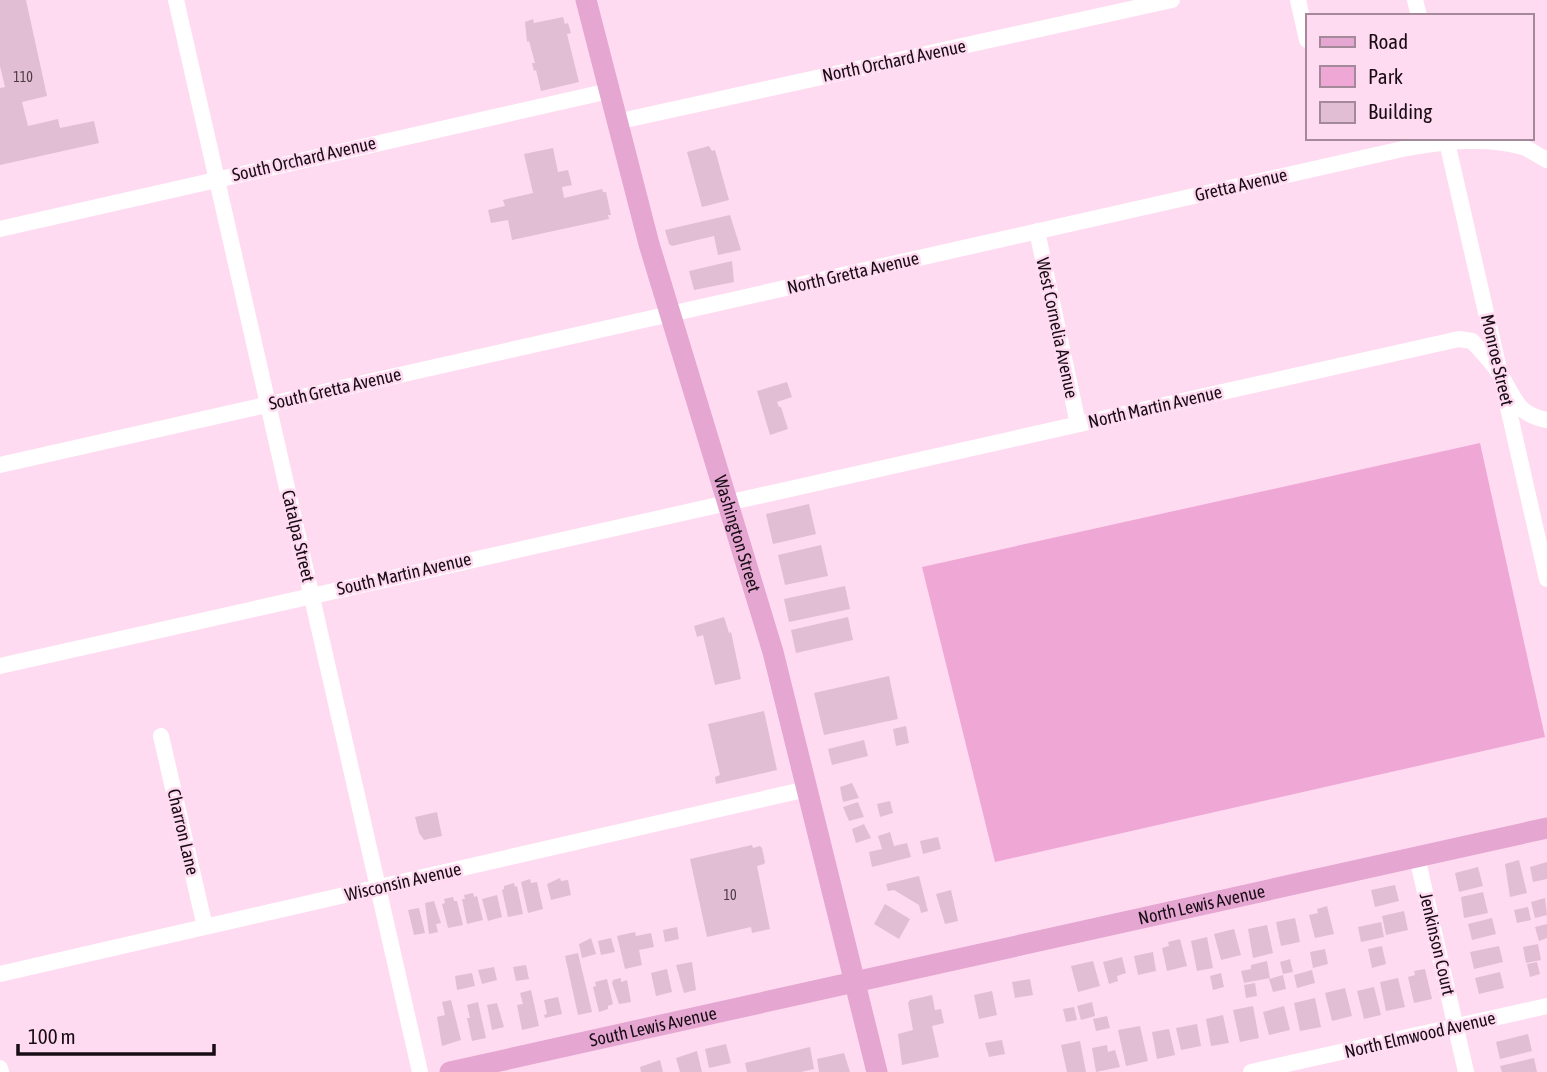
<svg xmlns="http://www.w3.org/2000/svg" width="1547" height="1072" viewBox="0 0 1547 1072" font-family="'Asap Condensed',sans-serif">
<rect width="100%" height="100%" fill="#ffdbf1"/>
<path fill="#efa7d6" d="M 1480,443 L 1545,737 L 995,862 L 922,567 Z"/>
<path fill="#e1bed3" d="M 0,0 L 26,0 L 47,96 L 22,102 L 28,126 L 58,119 L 60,128 L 94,121 L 99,143 L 0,165 L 0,88 L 5,87 L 0,66 Z
M 563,17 L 565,24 L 568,23 L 571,33 L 567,34 L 579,82 L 541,91 L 536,70 L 534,71 L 532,63 L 535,63 L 529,41 L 527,42 L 525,22 L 533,19 L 534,23 Z
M 709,146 L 712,151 L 715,150 L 729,200 L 702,207 L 687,152 Z
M 553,148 L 558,172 L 568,170 L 572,185 L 562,187 L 564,198 L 602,189 L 603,192 L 606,192 L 611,215 L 608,215 L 609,219 L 512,240 L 508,220 L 491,223 L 488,210 L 505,206 L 503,200 L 533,193 L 524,154 Z
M 730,215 L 741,250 L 718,255 L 714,236 L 672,246 L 669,244 L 665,230 Z
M 732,261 L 734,282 L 694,290 L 689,271 Z
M 787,382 L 792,397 L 777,402 L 779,407 L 781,407 L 788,429 L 770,435 L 757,391 Z
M 809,504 L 816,534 L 773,544 L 766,514 Z
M 821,545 L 828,576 L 785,585 L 778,555 Z
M 845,586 L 850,609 L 789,622 L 784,599 Z
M 724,617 L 729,633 L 731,632 L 741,679 L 715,685 L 703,635 L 697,637 L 694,626 Z
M 848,617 L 853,640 L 796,653 L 791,630 Z
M 889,676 L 898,719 L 824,735 L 814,693 Z
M 764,711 L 777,770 L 716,784 L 715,777 L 720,775 L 708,724 Z
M 906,726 L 909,743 L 896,746 L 893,729 Z
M 864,740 L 868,756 L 832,765 L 828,749 Z
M 852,783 L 859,798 L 843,802 L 840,787 Z
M 890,801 L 893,813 L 880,817 L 877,804 Z
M 858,802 L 864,817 L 849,821 L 843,807 Z
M 437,812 L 442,836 L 424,840 L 419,833 L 415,817 Z
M 864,824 L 871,838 L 856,843 L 852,829 Z
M 890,832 L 894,846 L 907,843 L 911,857 L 872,867 L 869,852 L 882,849 L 878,836 Z
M 938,837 L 941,849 L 923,854 L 920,841 Z
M 752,845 L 753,848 L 760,846 L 762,848 L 765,862 L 764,864 L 757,866 L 770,929 L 752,933 L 751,927 L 707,937 L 690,859 Z
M 1519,860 L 1527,893 L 1510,897 L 1505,864 Z
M 1547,862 L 1547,879 L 1533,882 L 1530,867 Z
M 1478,867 L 1483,886 L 1459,892 L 1455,873 Z
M 919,876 L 928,911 L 921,913 L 919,905 L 894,890 L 888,891 L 886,884 Z
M 560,878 L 561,881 L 568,880 L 571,895 L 551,900 L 547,884 Z
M 530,879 L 531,883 L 537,882 L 543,909 L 528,913 L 521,882 Z
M 514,883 L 515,887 L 517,886 L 523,914 L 508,917 L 502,890 L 504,889 L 504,886 Z
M 1395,885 L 1399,901 L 1375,907 L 1371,890 Z
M 951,890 L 958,921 L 945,924 L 936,894 Z
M 1483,892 L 1488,913 L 1464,918 L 1461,897 Z
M 473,893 L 474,897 L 477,896 L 483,920 L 467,924 L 462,899 L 465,899 L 464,895 Z
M 497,895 L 502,917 L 488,921 L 482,899 Z
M 453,897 L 454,901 L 457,901 L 463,925 L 448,928 L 442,904 L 445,903 L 444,899 Z
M 1545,898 L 1547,915 L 1535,918 L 1531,902 Z
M 434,901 L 441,923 L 436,924 L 438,932 L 429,934 L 425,903 Z
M 885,904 L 910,919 L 899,939 L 874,924 Z
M 1327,906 L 1334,934 L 1315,938 L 1309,915 L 1318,913 L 1317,909 Z
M 1528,907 L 1531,920 L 1517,923 L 1514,910 Z
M 419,908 L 425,933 L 414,935 L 408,910 Z
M 1404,911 L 1408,930 L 1386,935 L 1382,916 Z
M 1295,918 L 1300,942 L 1281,946 L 1276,922 Z
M 1492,918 L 1496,934 L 1472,940 L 1468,924 Z
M 1381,922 L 1384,937 L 1361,942 L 1358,927 Z
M 1547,924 L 1547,938 L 1539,941 L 1535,927 Z
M 1267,925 L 1273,953 L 1253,958 L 1248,929 Z
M 677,927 L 679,939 L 665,942 L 663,930 Z
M 1234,929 L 1241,955 L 1221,960 L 1214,934 Z
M 635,932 L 636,936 L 651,933 L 654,947 L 639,950 L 642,965 L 625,969 L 617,936 Z
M 1207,937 L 1213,968 L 1197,971 L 1191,941 Z
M 591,938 L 596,954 L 582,958 L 579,944 Z
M 611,938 L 615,952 L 601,955 L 598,941 Z
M 1180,939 L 1187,966 L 1167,971 L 1162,948 L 1169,946 L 1168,942 Z
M 1538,944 L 1541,960 L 1526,963 L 1523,947 Z
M 1382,946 L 1386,964 L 1372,968 L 1368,949 Z
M 1499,946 L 1503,962 L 1474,969 L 1470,952 Z
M 1325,949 L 1328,964 L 1313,968 L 1310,952 Z
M 1153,952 L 1156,971 L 1138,975 L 1134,956 Z
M 578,953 L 592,1012 L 578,1015 L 565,956 Z
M 1122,957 L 1126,973 L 1117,976 L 1118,981 L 1109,984 L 1103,962 Z
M 1290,959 L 1293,972 L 1283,974 L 1280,962 Z
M 1093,961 L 1100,986 L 1078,992 L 1071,966 Z
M 1267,961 L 1270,978 L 1244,983 L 1241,971 L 1251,969 L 1251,965 Z
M 692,962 L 696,990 L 684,993 L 676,965 Z
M 1537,962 L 1540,974 L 1530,977 L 1527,964 Z
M 526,965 L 529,979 L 516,981 L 513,967 Z
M 494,967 L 497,980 L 482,984 L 478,970 Z
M 667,969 L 672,992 L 656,996 L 651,973 Z
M 1425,969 L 1432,999 L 1414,1003 L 1408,977 L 1415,975 L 1414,971 Z
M 1312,970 L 1315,983 L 1297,988 L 1294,975 Z
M 1500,972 L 1504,988 L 1479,994 L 1475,978 Z
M 472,973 L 475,986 L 457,990 L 455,976 Z
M 1221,973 L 1224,987 L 1213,990 L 1210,976 Z
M 1283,975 L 1286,989 L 1273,992 L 1269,979 Z
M 621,978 L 621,982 L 627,980 L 631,1002 L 619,1004 L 612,983 L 613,980 Z
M 1398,978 L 1405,1007 L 1386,1011 L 1380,982 Z
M 607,979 L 613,1004 L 608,1006 L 608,1009 L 599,1012 L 593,987 L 596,986 L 595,982 Z
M 1030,979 L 1033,995 L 1015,998 L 1012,982 Z
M 1255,983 L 1257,996 L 1246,998 L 1244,985 Z
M 1374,987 L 1381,1015 L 1364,1019 L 1357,991 Z
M 1345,988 L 1352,1016 L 1332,1021 L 1325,993 Z
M 531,990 L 539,1026 L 522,1030 L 517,1005 L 523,1004 L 520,993 Z
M 992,991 L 997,1015 L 979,1019 L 974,995 Z
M 932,995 L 935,1010 L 941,1009 L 944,1023 L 932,1026 L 939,1057 L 902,1065 L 898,1034 L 913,1030 L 908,1003 L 910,1000 Z
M 558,997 L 562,1014 L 545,1018 L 544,1015 L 547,1014 L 544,1000 Z
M 1315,998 L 1321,1027 L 1300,1031 L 1294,1003 Z
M 451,1000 L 461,1040 L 442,1046 L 437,1017 L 445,1015 L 442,1002 Z
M 478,1002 L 486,1038 L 472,1041 L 467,1018 L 470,1018 L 467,1005 Z
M 1092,1002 L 1095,1016 L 1081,1020 L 1077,1006 Z
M 497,1003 L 504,1027 L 492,1030 L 487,1005 Z
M 1253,1006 L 1259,1038 L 1240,1042 L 1233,1010 Z
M 1284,1006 L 1290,1030 L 1269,1035 L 1263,1012 Z
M 1074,1007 L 1077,1020 L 1066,1022 L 1063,1009 Z
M 1223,1015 L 1229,1043 L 1211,1046 L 1206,1019 Z
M 1107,1016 L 1110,1028 L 1096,1031 L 1093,1019 Z
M 1197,1024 L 1201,1046 L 1181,1050 L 1176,1028 Z
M 1140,1026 L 1148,1061 L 1126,1066 L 1118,1030 Z
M 1169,1029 L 1175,1055 L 1157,1059 L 1152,1032 Z
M 1528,1034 L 1532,1051 L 1500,1059 L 1496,1042 Z
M 1002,1040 L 1005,1054 L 989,1057 L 985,1043 Z
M 1080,1041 L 1086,1072 L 1067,1072 L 1061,1045 Z
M 726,1044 L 731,1063 L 709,1068 L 705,1049 Z
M 1107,1045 L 1108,1052 L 1115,1050 L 1120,1067 L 1096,1072 L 1092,1048 Z
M 810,1047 L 814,1069 L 801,1072 L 747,1072 L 745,1063 Z
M 697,1051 L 702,1072 L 680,1072 L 676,1058 Z
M 844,1053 L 850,1072 L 819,1072 L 817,1059 Z
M 1534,1058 L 1537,1072 L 1502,1072 L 1500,1066 Z
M 660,1060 L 663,1072 L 641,1072 L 640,1067 Z"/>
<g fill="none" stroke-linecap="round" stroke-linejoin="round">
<path stroke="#fff" stroke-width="16" d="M 176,0 L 420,1072
M 1298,0 L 1307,40
M 1415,0 L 1419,16
M 616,122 L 1172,0
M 1446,138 L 1499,369
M 0,229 L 609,91
M 1037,231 L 1078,424
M 1505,394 L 1547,579
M 0,465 L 1407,148 C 1444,142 1486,136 1523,147 C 1531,150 1539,156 1547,160
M 0,666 L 1459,339 L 1472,341 C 1482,352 1493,363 1501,376 C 1515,398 1517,415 1547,420
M 161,736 L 205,927
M 1417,857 L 1466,1072
M 0,974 L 807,789
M 0,1068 L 1,1072
M 1251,1072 L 1547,1006"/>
<g stroke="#e5a6d1" stroke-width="21">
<path id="s1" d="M 586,0 L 649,244 L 773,652 L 877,1072"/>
<path id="s2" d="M 450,1072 L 1547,828"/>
</g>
</g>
<g text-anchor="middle" stroke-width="5" stroke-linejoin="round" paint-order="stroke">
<g font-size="14" fill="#4b3944">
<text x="23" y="82">110</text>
<text x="730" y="900">10</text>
</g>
<g font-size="18" fill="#190d15" stroke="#ffdbf1">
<text transform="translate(894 61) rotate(-12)" y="6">North Orchard Avenue</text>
<text transform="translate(304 159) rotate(-13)" y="6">South Orchard Avenue</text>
<text transform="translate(1241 185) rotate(-13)" y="6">Gretta Avenue</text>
<text transform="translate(853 273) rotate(-13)" y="6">North Gretta Avenue</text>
<text transform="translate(1057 328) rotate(78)" y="6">West Cornelia Avenue</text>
<text transform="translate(1497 360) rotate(77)" y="6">Monroe Street</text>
<text transform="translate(335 389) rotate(-13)" y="6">South Gretta Avenue</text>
<text transform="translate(1155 407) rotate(-13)" y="6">North Martin Avenue</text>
<text dy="6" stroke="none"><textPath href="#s1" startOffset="555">Washington Street</textPath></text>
<text transform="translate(298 536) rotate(77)" y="6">Catalpa Street</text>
<text transform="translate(404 574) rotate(-13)" y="6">South Martin Avenue</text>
<text transform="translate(183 832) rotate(77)" y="6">Charron Lane</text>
<text transform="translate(403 882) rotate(-13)" y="6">Wisconsin Avenue</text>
<text dy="6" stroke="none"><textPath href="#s2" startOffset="770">North Lewis Avenue</textPath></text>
<text transform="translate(1437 944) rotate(77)" y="6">Jenkinson Court</text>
<text dy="6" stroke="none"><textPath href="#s2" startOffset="208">South Lewis Avenue</textPath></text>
<text transform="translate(1420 1035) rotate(-13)" y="6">North Elmwood Avenue</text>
</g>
</g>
<rect x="1306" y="14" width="228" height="126" fill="#ffdbf1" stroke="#a38999" stroke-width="2"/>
<rect x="1320" y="37" width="35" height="10" fill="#e5a6d1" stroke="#a38999" stroke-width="2"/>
<text x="1368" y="49" font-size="21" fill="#190d15">Road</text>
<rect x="1320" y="66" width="35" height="21" fill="#efa7d6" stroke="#a38999" stroke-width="2"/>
<text x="1368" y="84" font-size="21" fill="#190d15">Park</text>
<rect x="1320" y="102" width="35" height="21" fill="#e1bed3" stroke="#a38999" stroke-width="2"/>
<text x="1368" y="119" font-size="21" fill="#190d15">Building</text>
<path d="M18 1044v10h196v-10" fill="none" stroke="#190d15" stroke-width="3.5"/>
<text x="28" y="1044" font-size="21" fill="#190d15" stroke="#ffdbf1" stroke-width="5" paint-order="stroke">100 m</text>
</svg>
